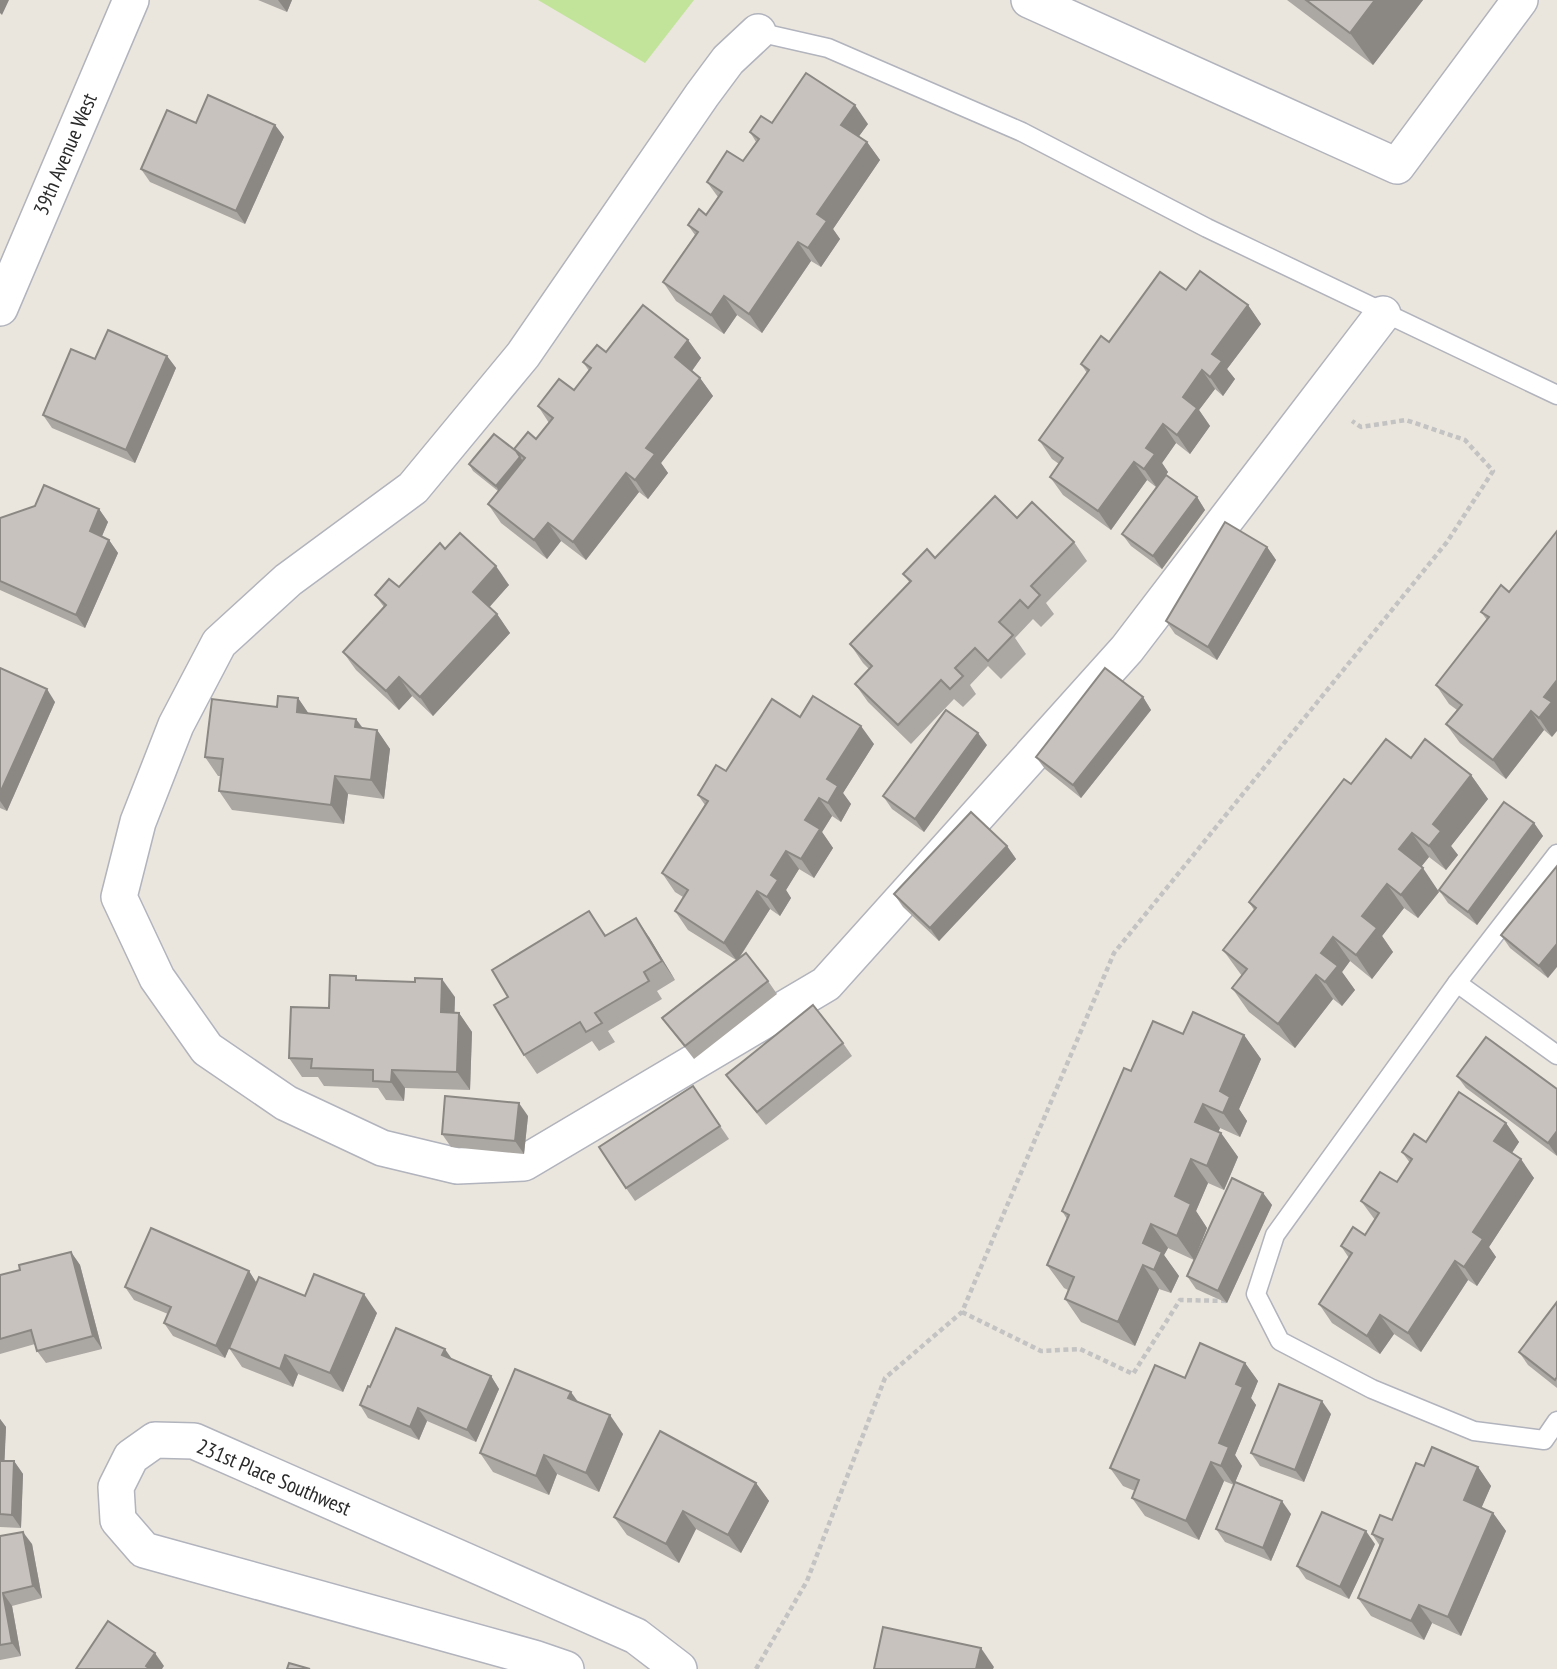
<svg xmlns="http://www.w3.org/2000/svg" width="1557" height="1669" viewBox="0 0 1557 1669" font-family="'PT Sans Narrow',sans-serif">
	<rect width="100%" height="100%" fill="#ebe6dd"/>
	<path fill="#c1e49a" d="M538,0H694L645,63Z"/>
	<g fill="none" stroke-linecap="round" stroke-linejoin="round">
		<g stroke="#b1b3bd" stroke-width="21">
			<g id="service">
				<path d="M758,32L828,48L1022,132L1207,228L1557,395"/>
				<path d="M1557,854L1457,983L1275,1235L1256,1294L1280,1341L1372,1389L1474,1431L1544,1440L1557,1421"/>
				<path d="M1457,983L1557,1055"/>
			</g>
		</g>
		<g stroke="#b1b3bd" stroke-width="38">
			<g id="minor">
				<path d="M1029,0L1397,166L1520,0"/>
				<path d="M758,32L728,60L702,95L523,355L413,488L288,580L219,643L176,725L138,822L119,897L157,978L207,1049L286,1103L382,1148L457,1166L524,1163L826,984L1127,649L1383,314"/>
				<path d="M0,308L131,0"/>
				<path d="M566,1669L534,1658L144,1550L118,1520L116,1487L131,1457L155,1440L194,1441L636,1636L679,1669"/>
			</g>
		</g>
		<g stroke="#c3c3c3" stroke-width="4.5" stroke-dasharray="5 3.5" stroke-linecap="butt">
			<path d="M962,1312L1041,1351L1080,1349L1133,1374L1180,1300L1228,1301"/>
			<path d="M756,1669L807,1581L885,1378L962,1312L1114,953L1447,542L1493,471L1465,440L1406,420L1361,427L1352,421"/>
		</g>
		<use href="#service" stroke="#fff" stroke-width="18"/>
		<use href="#minor" stroke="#fff" stroke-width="35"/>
	</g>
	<g fill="#aba7a3">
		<path d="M258,0H292L287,12Z"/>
		<path d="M1287,0H1423L1373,65Z"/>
		<path d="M196,123L275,125L284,137L245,224L150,182L141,169Z"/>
		<path d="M772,123L868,124L859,136L867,142L880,160L833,229L840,239L821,267L811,261L762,333L737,315L724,334L676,301L663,282L695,235L688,225L706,215L718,197L707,182L743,161L756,142L750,132Z"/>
		<path d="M1186,290L1248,305L1261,324L1227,369L1235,379L1223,396L1215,389L1199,410L1210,426L1190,454L1176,443L1162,463L1168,472L1166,475L1197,497L1205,510L1162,569L1131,546L1122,534L1156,487L1147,480L1111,530L1063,495L1050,477L1059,464L1052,459L1039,440L1087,373L1081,364L1109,342Z"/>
		<path d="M688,340L701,358L692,371L700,378L713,396L661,463L668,473L648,499L639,492L586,560L561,541L547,559L501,523L488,504L498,491L473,471L469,464L516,451L536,439L549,423L538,406L574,390L589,371L583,362L606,352Z"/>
		<path d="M167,356L176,368L135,463L52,428L43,415L95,359Z"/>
		<path d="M99,509L108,522L102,536L109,540L118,553L85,628L0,590V519Z"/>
		<path d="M1017,518L1074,542L1087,561L1046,603L1054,614L1041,627L1033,619L1015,638L1026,654L1001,679L988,666L970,685L976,694L963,707L954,699L911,744L868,702L855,684L869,669L863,663L850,644L910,583L903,574Z"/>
		<path d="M1267,547L1276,560L1217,660L1175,634L1166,621Z"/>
		<path d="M445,549L509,585L489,607L497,614L510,633L433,716L412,696L399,710L356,670L343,652L384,607L375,595L399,587Z"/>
		<path d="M1501,585L1552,737L1544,730L1506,779L1460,743L1446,724L1457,710L1449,704L1436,685L1487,620L1481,612Z"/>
		<path d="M0,668L55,702L7,811L0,808Z"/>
		<path d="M1143,697L1151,710L1081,798L1045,769L1036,757Z"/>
		<path d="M298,698L308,713L356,719L363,728L377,730L390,749L384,799L348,794L344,824L232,810L219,791L221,776H218L205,757L277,707Z"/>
		<path d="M800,717L874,744L843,793L851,804L841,822L832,816L822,832L833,848L814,878L799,869L786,890L791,898L780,916L770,909L740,957L768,981L777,994L694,1059L662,1018L736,960L688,930L675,911L683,897L675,892L662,873L705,805L698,795L726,771Z"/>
		<path d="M987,745L924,832L892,809L883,796Z"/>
		<path d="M1411,758L1471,775L1488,799L1451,846L1458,855L1446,870L1429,857L1421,867L1439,892L1418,918L1404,908L1382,936L1393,952L1372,979L1350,961L1342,972L1355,990L1342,1006L1333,999L1295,1048L1249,1012L1232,988L1242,976L1223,950L1254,910L1249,902L1351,784Z"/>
		<path d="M1534,823L1543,836L1477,925L1448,903L1439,890Z"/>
		<path d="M1007,846L1016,859L939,941L903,907L894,894Z"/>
		<path d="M1557,866L1548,978L1510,948L1501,935Z"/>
		<path d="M602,930L606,935L649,937L675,980L657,991L662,999L608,1031L615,1042L599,1051L592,1041L537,1074L524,1055L508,997Z"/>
		<path d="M359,980L455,997L454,1013H459L472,1032L470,1090L405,1088L404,1101L386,1100L378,1088L324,1086L318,1077H302L289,1058L329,1008Z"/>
		<path d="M1183,1034L1244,1035L1261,1059L1239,1109L1247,1121L1240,1137L1220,1128L1218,1132L1221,1133L1238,1157L1224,1190L1208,1183L1196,1211L1207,1228L1194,1260L1168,1248L1164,1255L1179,1276L1171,1293L1159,1289L1135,1346L1081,1322L1065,1299L1068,1290L1064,1288L1047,1265L1067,1219L1062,1211L1131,1071Z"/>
		<path d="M1486,1037L1557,1156L1466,1088L1457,1076Z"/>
		<path d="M843,1043L852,1056L766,1125L726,1075Z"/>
		<path d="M693,1086L729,1139L635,1201L626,1188Z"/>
		<path d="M528,1116L524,1154L451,1147L442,1134Z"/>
		<path d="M1506,1123L1519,1142L1512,1153L1534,1178L1489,1247L1496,1257L1477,1286L1468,1280L1421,1352L1394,1334L1380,1354L1332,1323L1319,1304L1349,1258L1341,1246L1365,1235L1375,1220L1361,1201L1397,1182L1410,1163L1402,1152L1426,1142Z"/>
		<path d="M1263,1193L1272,1205L1227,1303L1196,1289L1187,1276Z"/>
		<path d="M71,1252L80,1265L102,1349L46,1363L37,1351L35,1344L0,1354V1275L20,1270Z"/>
		<path d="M249,1271L256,1282L305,1296L377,1313L343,1392L298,1374L293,1387L242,1367L229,1348L225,1358L173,1336L164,1323L168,1314L134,1300L125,1287Z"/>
		<path d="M1557,1302V1388L1528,1365L1519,1352Z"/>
		<path d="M452,1359L491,1376L499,1389L476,1442L427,1421L419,1440L368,1418L360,1405L370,1387Z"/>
		<path d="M1245,1363L1258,1381L1251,1398L1256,1405L1235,1455L1242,1466L1235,1482L1291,1514L1271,1561L1225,1542L1216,1529L1234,1485L1224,1481L1199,1540L1145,1516L1132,1498L1135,1491L1123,1486L1110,1468L1185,1378Z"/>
		<path d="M579,1402L623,1434L599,1492L557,1474L549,1495L493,1472L480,1453Z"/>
		<path d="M1331,1414L1304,1482L1260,1466L1251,1453Z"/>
		<path d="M0,1419L6,1427L4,1461H14L23,1474L21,1528L0,1527Z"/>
		<path d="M1424,1466L1478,1467L1491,1486L1481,1508L1493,1513L1506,1531L1461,1636L1432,1623L1424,1640L1371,1616L1358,1598L1380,1546L1372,1534L1392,1520Z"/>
		<path d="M756,1483L769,1501L741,1553L696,1529L679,1563L627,1535L614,1517Z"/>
		<path d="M0,1536L32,1544L42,1598L12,1606L21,1656L0,1660Z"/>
		<path d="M1375,1544L1349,1599L1306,1579L1297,1566Z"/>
	</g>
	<g fill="#8b8884">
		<path d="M0,0H9L2,15L0,13Z"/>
		<path d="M278,0H292L287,12Z"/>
		<path d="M1375,0H1423L1373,65L1350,33Z"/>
		<path d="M855,105L868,124L854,143L841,125Z"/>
		<path d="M275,125L284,137L245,224L236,211Z"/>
		<path d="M867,142L880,160L833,229L840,239L821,267L808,248L817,214Z"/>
		<path d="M798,242L811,261L762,333L749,314Z"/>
		<path d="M724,296L737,315L724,334L711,315Z"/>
		<path d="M1248,305L1261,324L1227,369L1235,379L1223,396L1210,377L1212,354Z"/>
		<path d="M688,340L701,358L688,376L675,357Z"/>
		<path d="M167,356L176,368L135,463L126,450Z"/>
		<path d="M1202,370L1215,389L1199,410L1210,426L1190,454L1177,435L1183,397Z"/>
		<path d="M700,378L713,396L661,463L668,473L648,499L635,480L646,448Z"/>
		<path d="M1163,424L1176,443L1162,463L1168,472L1157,488L1144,469L1146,448Z"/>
		<path d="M520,457L525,464L500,493L496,486Z"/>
		<path d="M1134,462L1147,480L1111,530L1098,511Z"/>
		<path d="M626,473L639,492L586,560L573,542Z"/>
		<path d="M1197,497L1205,510L1162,569L1153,556Z"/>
		<path d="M99,509L108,522L99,543L90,531Z"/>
		<path d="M548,523L561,541L547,559L534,540Z"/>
		<path d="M109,540L118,553L85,628L76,615Z"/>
		<path d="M1267,547L1276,560L1217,660L1208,647Z"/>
		<path d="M496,566L509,585L486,611L473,592Z"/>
		<path d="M497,614L510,633L433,716L420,697Z"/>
		<path d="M399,677L412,696L399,710L386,691Z"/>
		<path d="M1557,680V731L1552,737L1539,718L1544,697Z"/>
		<path d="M47,689L55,702L7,811L0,801V793Z"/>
		<path d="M1143,697L1151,710L1081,798L1073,785Z"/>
		<path d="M298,698L311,717L297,712Z"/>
		<path d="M1531,711L1544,730L1506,779L1493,760Z"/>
		<path d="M356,719L369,738L355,727Z"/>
		<path d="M861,726L874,744L843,793L851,804L841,822L828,803L827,779Z"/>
		<path d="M377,730L390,749L384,799L371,780Z"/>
		<path d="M978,733L987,745L924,832L915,819Z"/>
		<path d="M1471,775L1488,799L1451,846L1458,855L1446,870L1429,846L1433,824Z"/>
		<path d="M335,776L348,794L344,824L331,805Z"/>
		<path d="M819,798L832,816L822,832L833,848L814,878L801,859L805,820Z"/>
		<path d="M1534,823L1543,836L1477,925L1468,912Z"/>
		<path d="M1412,833L1429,857L1416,873L1399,849Z"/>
		<path d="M1007,846L1016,859L939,941L930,928Z"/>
		<path d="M786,851L799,869L786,890L791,898L780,916L767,897L771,875Z"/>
		<path d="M1423,868L1439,892L1418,918L1401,895Z"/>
		<path d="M1387,884L1404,908L1382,936L1393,952L1372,979L1356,955L1362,916Z"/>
		<path d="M757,891L770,909L737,961L724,943Z"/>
		<path d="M636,918L649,937L675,980L662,961Z"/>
		<path d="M1333,937L1350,961L1342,972L1355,990L1342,1006L1325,982L1321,953Z"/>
		<path d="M1557,944V967L1548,978L1539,966Z"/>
		<path d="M1316,975L1333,999L1295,1048L1278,1024Z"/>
		<path d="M442,979L455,997L454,1031L441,1012Z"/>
		<path d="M459,1013L472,1032L470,1090L457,1072Z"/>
		<path d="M1244,1035L1261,1059L1239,1109L1247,1121L1240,1137L1223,1113L1220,1091Z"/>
		<path d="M392,1070L405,1088L404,1101L391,1082Z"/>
		<path d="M519,1103L528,1116L524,1154L515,1141Z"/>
		<path d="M1203,1104L1220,1128L1212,1146L1195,1122Z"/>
		<path d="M1506,1123L1519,1142L1507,1160L1494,1141Z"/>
		<path d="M1557,1131V1156L1548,1143Z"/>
		<path d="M1221,1133L1238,1157L1224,1190L1207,1166Z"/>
		<path d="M1191,1159L1208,1183L1196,1211L1207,1228L1194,1260L1177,1236L1175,1196Z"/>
		<path d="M1521,1159L1534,1178L1489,1247L1496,1257L1477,1286L1464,1267L1473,1232Z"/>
		<path d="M1263,1193L1272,1205L1227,1303L1218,1291Z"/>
		<path d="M1151,1224L1168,1248L1164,1255L1179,1276L1171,1293L1154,1270L1143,1243Z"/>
		<path d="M71,1252L80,1265L102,1349L93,1336Z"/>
		<path d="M1455,1261L1468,1280L1421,1352L1408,1333Z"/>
		<path d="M1143,1265L1159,1289L1135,1346L1118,1322Z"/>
		<path d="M249,1271L257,1284L225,1358L216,1346Z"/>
		<path d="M364,1294L377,1313L343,1392L330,1373Z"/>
		<path d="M1380,1315L1394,1334L1380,1354L1367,1336Z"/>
		<path d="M445,1349L454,1362L442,1355Z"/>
		<path d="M285,1355L298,1374L293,1387L280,1369Z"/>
		<path d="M1245,1363L1258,1381L1251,1398L1256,1405L1235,1455L1242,1466L1234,1485L1221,1466L1219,1443L1236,1384Z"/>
		<path d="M491,1376L499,1389L476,1442L467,1430Z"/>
		<path d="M571,1392L584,1410L568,1398Z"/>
		<path d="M1322,1401L1331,1414L1304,1482L1295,1470Z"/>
		<path d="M418,1408L427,1421L419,1440L410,1427Z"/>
		<path d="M610,1415L623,1434L599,1492L586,1473Z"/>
		<path d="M0,1419L6,1427L4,1474L0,1468Z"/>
		<path d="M544,1455L557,1474L549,1495L536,1476Z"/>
		<path d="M14,1461L23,1474L21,1528L12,1515Z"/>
		<path d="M1211,1462L1224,1481L1199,1540L1186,1521Z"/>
		<path d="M1478,1467L1491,1486L1477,1518L1464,1500Z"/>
		<path d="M756,1483L769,1501L741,1553L728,1535Z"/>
		<path d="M1282,1501L1291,1514L1271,1561L1263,1548Z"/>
		<path d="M683,1511L696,1529L679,1563L666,1544Z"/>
		<path d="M1493,1513L1506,1531L1461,1636L1448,1617Z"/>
		<path d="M1366,1531L1375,1544L1349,1599L1340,1587Z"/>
		<path d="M23,1532L32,1544L42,1598L33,1586Z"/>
		<path d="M3,1593L12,1606L21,1656L12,1643Z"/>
		<path d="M1419,1605L1432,1623L1424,1640L1411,1621Z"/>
		<path d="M981,1648L994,1667L993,1669H976Z"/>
		<path d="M155,1653L164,1666L162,1669H148L146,1666Z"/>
	</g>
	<g fill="#c7c2bd" stroke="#8b8884" stroke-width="2">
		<path d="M1306,0H1375L1350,33Z"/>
		<path d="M806,73L855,105L841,125L867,142L817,214L827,221L808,248L798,242L749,314L724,296L711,315L663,282L698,232L688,225L699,209L706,215L722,192L707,182L727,151L743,161L759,139L750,132L761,116L772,123Z"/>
		<path d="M208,95L275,125L236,211L141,169L167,110L196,123Z"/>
		<path d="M1200,271L1248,305L1212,354L1222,361L1210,377L1202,370L1183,397L1197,408L1177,435L1163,424L1146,448L1155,454L1144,469L1134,462L1098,511L1050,477L1063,458L1039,440L1089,370L1081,364L1101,336L1109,342L1160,272L1186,290Z"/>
		<path d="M643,305L688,340L675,357L700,378L646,448L655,454L635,480L626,473L573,542L548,523L534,540L488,504L525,458L514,449L528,432L536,439L553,418L538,406L559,379L574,390L591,368L583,362L597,345L606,352Z"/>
		<path d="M108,330L167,356L126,450L43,415L71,349L95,359Z"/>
		<path d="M494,434L516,451L520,457L496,486L469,464Z"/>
		<path d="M1166,475L1197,497L1153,556L1122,534Z"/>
		<path d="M44,485L99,509L90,531L109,540L76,615L0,581V518L35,506Z"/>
		<path d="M995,496L1017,518L1032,502L1074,542L1031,586L1040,595L1028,608L1020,600L999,622L1013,635L988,661L975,648L955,668L963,676L950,689L941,680L898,725L855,684L872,666L850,644L911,581L903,574L927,549L935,558Z"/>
		<path d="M1225,522L1267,547L1208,647L1166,621Z"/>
		<path d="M1557,531V680L1544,697L1552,702L1539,718L1531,711L1493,760L1446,724L1462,705L1436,685L1489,617L1481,612L1501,585L1509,592Z"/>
		<path d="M460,533L496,566L473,592L497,614L420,697L399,677L386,691L343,652L386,605L375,595L389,579L399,587L440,543L445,549Z"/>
		<path d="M0,668L47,689L0,793Z"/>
		<path d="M1105,668L1143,697L1073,785L1036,757Z"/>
		<path d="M278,696L298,698L297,712L356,719L355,727L377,730L371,780L335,776L331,805L219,791L223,759L205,757L212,699L277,707Z"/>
		<path d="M813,696L861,726L827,779L838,786L828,803L819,798L805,820L820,829L801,859L786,851L771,875L778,880L767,897L757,891L724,943L675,911L688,890L662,873L708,801L698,795L716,765L726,771L772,699L800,717Z"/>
		<path d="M946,710L978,733L915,819L883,796Z"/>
		<path d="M1386,739L1411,758L1425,739L1471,775L1433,824L1441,831L1429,846L1412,833L1399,849L1423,868L1401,895L1387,884L1362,916L1377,928L1356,955L1333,937L1321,953L1338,966L1325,982L1316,975L1278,1024L1232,988L1247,969L1223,950L1256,908L1249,902L1344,779L1351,784Z"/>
		<path d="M1504,802L1534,823L1468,912L1439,890Z"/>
		<path d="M971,812L1007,846L930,928L894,894Z"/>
		<path d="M1557,866V944L1539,966L1501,935Z"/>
		<path d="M589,911L605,936L636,918L662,961L644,972L649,981L595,1013L602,1023L586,1032L580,1022L524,1055L494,1005L508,997L492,970Z"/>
		<path d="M746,953L768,981L685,1046L662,1018Z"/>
		<path d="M330,975L356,976V980L415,982V978L442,979L441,1012L459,1013L457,1072L392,1070L391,1082L373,1081V1070L311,1068L312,1059L289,1058L291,1007L329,1008Z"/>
		<path d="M813,1005L843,1043L757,1112L726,1075Z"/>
		<path d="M1193,1012L1244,1035L1220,1091L1230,1097L1223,1113L1203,1104L1195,1122L1221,1133L1207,1166L1191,1159L1175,1196L1191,1204L1177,1236L1151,1224L1143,1243L1162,1252L1154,1270L1143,1265L1118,1322L1065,1299L1074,1277L1047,1265L1069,1215L1062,1211L1124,1068L1131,1071L1153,1021L1183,1034Z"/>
		<path d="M1486,1037L1557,1089V1131L1548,1143L1457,1076Z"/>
		<path d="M693,1086L720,1126L626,1188L599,1147Z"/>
		<path d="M1459,1092L1506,1123L1494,1141L1521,1159L1473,1232L1483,1239L1464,1267L1455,1261L1408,1333L1380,1315L1367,1336L1319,1304L1352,1253L1341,1246L1353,1227L1365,1235L1379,1213L1361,1201L1380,1172L1397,1182L1412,1159L1402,1152L1414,1134L1426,1142Z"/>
		<path d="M445,1096L519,1103L515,1141L442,1134Z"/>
		<path d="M1232,1178L1263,1193L1218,1291L1187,1276Z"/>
		<path d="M151,1228L249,1271L216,1346L164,1323L171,1307L125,1287Z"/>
		<path d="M71,1252L93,1336L37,1351L31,1330L0,1339V1275L20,1270L19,1265Z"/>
		<path d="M314,1274L364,1294L330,1373L285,1355L280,1369L229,1348L259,1277L305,1296Z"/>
		<path d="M1557,1302V1377L1555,1380L1519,1352Z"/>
		<path d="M396,1328L445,1349L442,1355L491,1376L467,1430L418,1408L410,1427L360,1405L368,1386L370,1387Z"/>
		<path d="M1200,1343L1245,1363L1236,1384L1243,1387L1219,1443L1229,1447L1221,1466L1211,1462L1186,1521L1132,1498L1139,1480L1110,1468L1155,1365L1185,1378Z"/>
		<path d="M515,1369L571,1392L568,1398L610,1415L586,1473L544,1455L536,1476L480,1453Z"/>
		<path d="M1279,1384L1322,1401L1295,1470L1251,1453Z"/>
		<path d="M660,1431L756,1483L728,1535L683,1511L666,1544L614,1517Z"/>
		<path d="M1432,1447L1478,1467L1464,1500L1493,1513L1448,1617L1419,1605L1411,1621L1358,1598L1383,1539L1372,1534L1380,1515L1392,1520L1416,1463L1424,1466Z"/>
		<path d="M0,1461H14L12,1515L0,1514Z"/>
		<path d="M1235,1482L1282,1501L1263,1548L1216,1529Z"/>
		<path d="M1322,1512L1366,1531L1340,1587L1297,1566Z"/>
		<path d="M23,1532L33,1586L3,1593L12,1643L0,1645V1536Z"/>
		<path d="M108,1621L155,1653L146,1666L150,1669H76Z"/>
		<path d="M883,1627L981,1648L976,1669H874Z"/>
		<path d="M289,1663L310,1669H287Z"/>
	</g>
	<g text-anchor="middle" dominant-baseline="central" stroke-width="5" stroke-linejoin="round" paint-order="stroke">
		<g font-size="21" fill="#2a2a2a" stroke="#fff">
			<text transform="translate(65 154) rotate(-67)">39th Avenue West</text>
			<text transform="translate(274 1477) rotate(23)">231st Place Southwest</text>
		</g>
	</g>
</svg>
